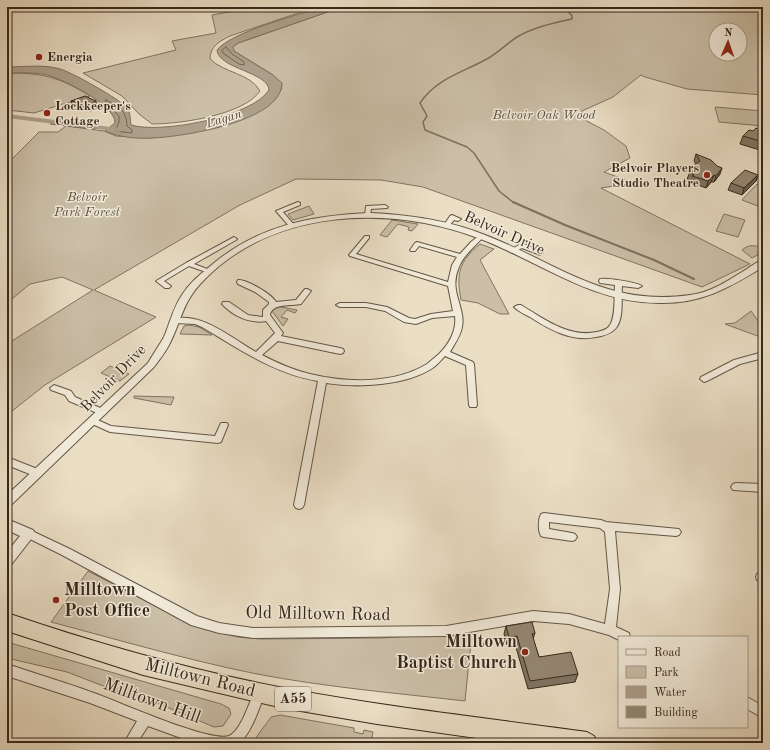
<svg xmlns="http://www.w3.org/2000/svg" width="770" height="750" viewBox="0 0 770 750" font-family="'Old Standard TT',serif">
	<rect width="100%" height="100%" fill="#eadec5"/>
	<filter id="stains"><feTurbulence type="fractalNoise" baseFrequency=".005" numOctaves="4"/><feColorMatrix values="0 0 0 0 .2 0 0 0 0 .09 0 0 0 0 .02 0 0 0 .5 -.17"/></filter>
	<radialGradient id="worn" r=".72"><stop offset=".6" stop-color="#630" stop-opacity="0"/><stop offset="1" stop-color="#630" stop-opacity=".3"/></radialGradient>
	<g fill="#cbbfa8" stroke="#807462" fill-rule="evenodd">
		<path d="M243,7H316L230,36C220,41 210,46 210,59C224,73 250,73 260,91C244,115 180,124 152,124L139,114L122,96L83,73L176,50L172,41L216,33L212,15L239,10Z"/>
		<path d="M342,7H763V95L687,89L645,77L641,75L613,97L582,111L583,119L604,130L626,146L630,158L604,172L634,183L601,188L750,264L702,287L423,187L381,180L296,179L240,205L94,290L156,317L45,385L7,415V344L93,290L62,277L30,284L7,303V164L39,132H58L66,126L104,131L116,136L152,138L274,101L282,88L273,75L234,51L232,47L238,43ZM716,30H740V54H716Z"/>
		<path d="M7,73C44,73 59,77 90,96L34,113L7,110Z"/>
		<path d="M715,107L763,111V126L719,122Z"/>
		<path d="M757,184L763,186V208L742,200Z"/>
		<path d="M309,206L314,214L293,220L288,214Z"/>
		<path d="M724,214L745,220L738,237L716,231Z"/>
		<path d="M392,220L418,224L412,231L408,230L409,227L398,224L387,237L380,235Z"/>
		<path d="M763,236V252L752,258L742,250C748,245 752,245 760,247Z"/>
		<path d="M480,244L494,249L480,260L509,314H500L478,303L461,300C456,273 459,262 480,244Z"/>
		<path d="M281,307L297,310L295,313L287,310L281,317L288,319L283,326L272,311L275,308Z"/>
		<path d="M751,311L763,328V338L725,324L735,323Z"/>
		<path d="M189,325L199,327L212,335L180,334L184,326Z"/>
		<path d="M110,366L129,374L120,381L101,373Z"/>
		<path d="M134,396L174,397L171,405L134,398Z"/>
		<path d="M88,571L192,625L237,637L261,639L381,638L472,632L465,701C395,693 325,687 257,674C187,660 119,640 51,622Z"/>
		<path d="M7,642L221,704L229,708L231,714L223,726L214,727L157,703L152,705L67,672L7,658Z"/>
		<path d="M280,715L354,728V732L363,734L364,730L373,732L371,743H373H252L271,717Z"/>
	</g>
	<g fill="#ada08b" stroke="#7d705e">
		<path d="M322,7H342L238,43L233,47L234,51L273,75L282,83C282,122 181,137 152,138C136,139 119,137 105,131L115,123C116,105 62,79 47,75C34,72 20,73 7,73V67C24,67 43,64 60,69C71,72 120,99 127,108C131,114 130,119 131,125C160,134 252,117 269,90C268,72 219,69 217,50C231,32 298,15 322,7Z"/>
		<path d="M59,119L99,125L98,128L93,129L50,124Z"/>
	</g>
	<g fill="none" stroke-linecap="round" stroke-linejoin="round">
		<g stroke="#726453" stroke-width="1">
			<path d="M226,47L232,54L244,62V65L239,64L223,53L222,51Z"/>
			<path d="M106,100C118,107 127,110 127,126L132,130V133L115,131L119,122V116L106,103Z"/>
		</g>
		<path stroke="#7d705e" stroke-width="1.5" d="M514,203L499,191L474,153L467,147L425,130L423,122L427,116L420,103C436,79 461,73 485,60C497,54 506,44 517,37C534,27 554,23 572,19V16L565,7"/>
		<path stroke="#7d705e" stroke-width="2" d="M513,202L565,225L654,260L694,279"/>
		<g fill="#ada08b" fill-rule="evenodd">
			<path d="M7,114L63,121L66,123L63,125L7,118Z"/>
			<path d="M86,124L119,128L122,130L119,132L84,127V125Z"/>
		</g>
		<g stroke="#635646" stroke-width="2">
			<g id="minor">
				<path d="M298,202L300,203V205L283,212L295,226L294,227H290L276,211Z"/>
				<path d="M385,205L388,207L387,208L371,209L370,216H366L365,215L366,206Z"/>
				<path d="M452,215L461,219L458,221L454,220L449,226H445L444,225L450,216Z"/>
				<path d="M481,234L484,236C476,246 464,254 459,267C448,291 466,307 462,327C461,335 454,345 450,352L473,362L474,364L477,405L476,407H470L469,405L466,365L445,356C441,360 438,364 434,367C407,386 357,388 326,383L304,505L302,508L299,509L296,508L294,505L318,381C275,374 239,349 202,327L195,324L175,323H172L171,321L172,319C203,312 231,338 256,352L275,333L266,321C250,324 233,316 222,304L223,302H229L248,315L262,317H263V310L269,304V302L255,292L238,284L237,282L238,280C246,279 272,294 276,302L296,300L305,289H307L311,291L301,304C291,306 272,303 270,315L283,333L281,336L340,348L343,349L344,351L343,353L340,354L278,341L262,355C277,363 293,370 310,374C347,383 394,384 427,364C431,361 435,357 439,354C449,344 457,330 455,316L432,318L416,324L404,322L385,311L366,307H340L336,305L340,303H366L387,307L409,318L415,319L431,314L453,311L448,286L350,256L349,255L365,236H369V238L356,254L448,282L452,265L457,257L419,246L415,251H411L410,250L415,243L417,242L460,254L471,242Z"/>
				<path d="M234,237L237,239L236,240L194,264L210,270L211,271L210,272H206L189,266L164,281L171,286L169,288H165L156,281L186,263Z"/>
				<path d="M522,243L542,252L543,253L540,255L538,254L522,248L512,253L509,251Z"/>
				<path d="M600,279C607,278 636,282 642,286L638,288L622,286C621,299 624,318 616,328C611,334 603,336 596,337C572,342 550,330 530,317C524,314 518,311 514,307L518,305H521C544,319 569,338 597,332C602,331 608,329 610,325C616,316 614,296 615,285L600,283L599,281Z"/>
				<path d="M763,352V358L740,364L707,381L704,382L700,379L701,377L734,360Z"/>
				<path d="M54,385L71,391L75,397L105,410L106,412L105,414L102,415L69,401L65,395L51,390L50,388Z"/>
				<path d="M93,418L111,426L215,436L221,423H227L228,425L221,442L218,443L110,432L90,423L89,421L90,419Z"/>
				<path d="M7,457L40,470L42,473L40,476L37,477L7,465Z"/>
				<path d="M736,483L763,484V492L733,490L731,487L733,484Z"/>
				<path d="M544,513L601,520L606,522L679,529L681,532L679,535L676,536L615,531L620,589L616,627L629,633L630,637H619V640L609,635L569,624L533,621L446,636L253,638L219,633L191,625L62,555L26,537L24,534L26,531L29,530L32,531L70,549L197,616L219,623L253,628L446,626L533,611L569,614L605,624L610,589L605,532L600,528L549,522V529L572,533L575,534L577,537L575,540L572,541L544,537L541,536C538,531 538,520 541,514Z"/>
				<path d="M761,572H763V582L757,580L756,577L757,574Z"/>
				<path d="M7,664C36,674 65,682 94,693C117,701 210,743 229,736C241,731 250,701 255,689L259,687L263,689L265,693C258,711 253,729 240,743H195L148,726L137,743H124L137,721L90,703L7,676Z"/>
				<path d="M747,697L763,706V718L747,709Z"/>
			</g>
		</g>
		<g stroke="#635646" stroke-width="2">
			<g id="tertiary">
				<path d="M372,213C411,215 448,220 485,235C558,263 605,307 690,295C709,293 726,282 742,272C749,268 756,262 763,260V267C729,288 701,304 659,303C591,303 539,261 478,238C389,204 271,209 202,282C183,302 182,318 171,341C167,350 160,359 154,367L11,505L7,507V495L148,363C153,354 159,346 164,337C170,323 173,308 182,295C190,282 202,273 214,263C260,225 314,215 372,213Z"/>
				<path d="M7,519L33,530L35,534L11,565L7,567V552L20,536L7,530Z"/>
			</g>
		</g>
		<g stroke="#36281b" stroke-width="2">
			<path id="trunk" d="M7,613C98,644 190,670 284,688C385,707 486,718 587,732L594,736L598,743H512L377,724L283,708L143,675L7,631Z"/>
		</g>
		<use href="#minor" fill="#f1ead9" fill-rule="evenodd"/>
		<use href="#tertiary" fill="#f1ead9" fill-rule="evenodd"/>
		<use href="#trunk" fill="#eadec5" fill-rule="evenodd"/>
	</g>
	<g fill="#7f7463" stroke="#36281b">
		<path d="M71,101L97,107L91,111L73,107Z"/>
		<path d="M763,130V151L740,144L743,136L753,131Z"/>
		<path d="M696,154L720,174L714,182H711L706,188L690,182L691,180L687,179L690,172L693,171L696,164L694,161Z"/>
		<path d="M758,175L756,181L742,195L728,190L731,183Z"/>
		<path d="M506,626L535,633L533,639L539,657L578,674L575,682L528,689L515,644L507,645L504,634Z"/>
	</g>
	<g fill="#685e50" stroke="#36281b">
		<path d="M96,101L97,107L91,111L89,105Z"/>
		<path d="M722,168L720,174L714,182L716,176Z"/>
		<path d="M714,175L711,182L706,188L708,181Z"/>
		<path d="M758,175L756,181L742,195L744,188Z"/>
	</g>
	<g fill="#948773" stroke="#36281b">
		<path d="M85,96L96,101L89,105L71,101Z"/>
		<path d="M756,128L763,130V142L743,136L749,130L753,131Z"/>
		<path d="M696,154L711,160L717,166L722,168L716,176L714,175L708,181L692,176L694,175L690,172L696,170L695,164L700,161Z"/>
		<path d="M745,170L758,175L744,188L731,183Z"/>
		<path d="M532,622L535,633L532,634L539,657L571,652L578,674L530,681L517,636L509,637L506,626Z"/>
	</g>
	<g fill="#8f2418" stroke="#f1ead9" stroke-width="1.5">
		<circle cx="39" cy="57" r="4"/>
		<circle cx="47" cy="113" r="4"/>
		<circle cx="707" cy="175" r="4"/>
		<circle cx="56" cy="600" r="4"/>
		<circle cx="525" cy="652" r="4"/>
	</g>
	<g text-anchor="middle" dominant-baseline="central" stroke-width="3" stroke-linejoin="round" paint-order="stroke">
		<g font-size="13" font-weight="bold" fill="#36281b" stroke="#f1ead9" text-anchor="start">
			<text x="47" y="57">Energia</text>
			<text x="55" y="106">Lockkeeper's<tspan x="55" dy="15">Cottage</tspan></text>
			<text x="699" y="168" text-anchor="end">Belvoir Players<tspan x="699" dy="15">Studio Theatre</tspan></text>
		</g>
		<g font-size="13" font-style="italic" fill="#5b4e3e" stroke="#f1ead9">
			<text x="544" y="115">Belvoir Oak Wood</text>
			<text x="87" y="197">Belvoir<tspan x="87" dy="15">Park Forest</tspan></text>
		</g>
		<g font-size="13" font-style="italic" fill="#5a4c3d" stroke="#f1ead9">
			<text transform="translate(224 119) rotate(-17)">Lagan</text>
		</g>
		<rect fill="#f1ead9" stroke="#6e6254" stroke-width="1" x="275" y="687" width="36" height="24" rx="3"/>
		<g font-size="14" font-weight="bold" fill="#36281b">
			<text x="293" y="699">A55</text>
		</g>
		<g font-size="15" fill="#36281b" stroke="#f1ead9">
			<text transform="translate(504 234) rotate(24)">Belvoir Drive</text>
			<text transform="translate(114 379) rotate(-46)">Belvoir Drive</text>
		</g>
		<g font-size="18" font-weight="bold" fill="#36281b" stroke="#f1ead9" text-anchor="start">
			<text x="64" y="590">Milltown<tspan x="64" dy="21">Post Office</tspan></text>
			<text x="517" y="642" text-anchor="end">Milltown<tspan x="517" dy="21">Baptist Church</tspan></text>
		</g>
		<g font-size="18" fill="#36281b" stroke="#f1ead9">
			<text transform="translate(318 614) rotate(1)">Old Milltown Road</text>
			<text transform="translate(200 678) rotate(14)">Milltown Road</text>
			<text transform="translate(152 701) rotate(20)">Milltown Hill</text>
		</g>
	</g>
	<rect width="770" height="750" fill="none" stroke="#eadec5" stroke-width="24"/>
	<rect x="8" y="8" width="754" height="734" fill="none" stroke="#36281b" stroke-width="2"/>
	<rect x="12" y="12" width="746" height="726" fill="none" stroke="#36281b"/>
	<rect x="618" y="636" width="130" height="92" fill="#f1ead9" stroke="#a69c8d"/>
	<rect x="626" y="649" width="20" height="6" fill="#f1ead9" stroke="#a69c8d"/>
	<text x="654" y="656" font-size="12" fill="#36281b">Road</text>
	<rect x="626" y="666" width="20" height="12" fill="#cbbfa8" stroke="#a69c8d"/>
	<text x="654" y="676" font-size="12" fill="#36281b">Park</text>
	<rect x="626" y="686" width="20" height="12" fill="#ada08b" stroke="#a69c8d"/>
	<text x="654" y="696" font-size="12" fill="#36281b">Water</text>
	<rect x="626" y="706" width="20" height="12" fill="#948773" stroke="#a69c8d"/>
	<text x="654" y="716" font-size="12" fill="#36281b">Building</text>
	<g transform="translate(728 42) rotate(2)"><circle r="19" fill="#f1ead9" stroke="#a69c8d"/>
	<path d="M0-3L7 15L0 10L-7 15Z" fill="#8f2418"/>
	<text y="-6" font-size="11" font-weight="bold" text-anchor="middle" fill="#36281b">N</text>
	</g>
	<rect width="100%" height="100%" filter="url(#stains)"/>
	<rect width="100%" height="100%" fill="url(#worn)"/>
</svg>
